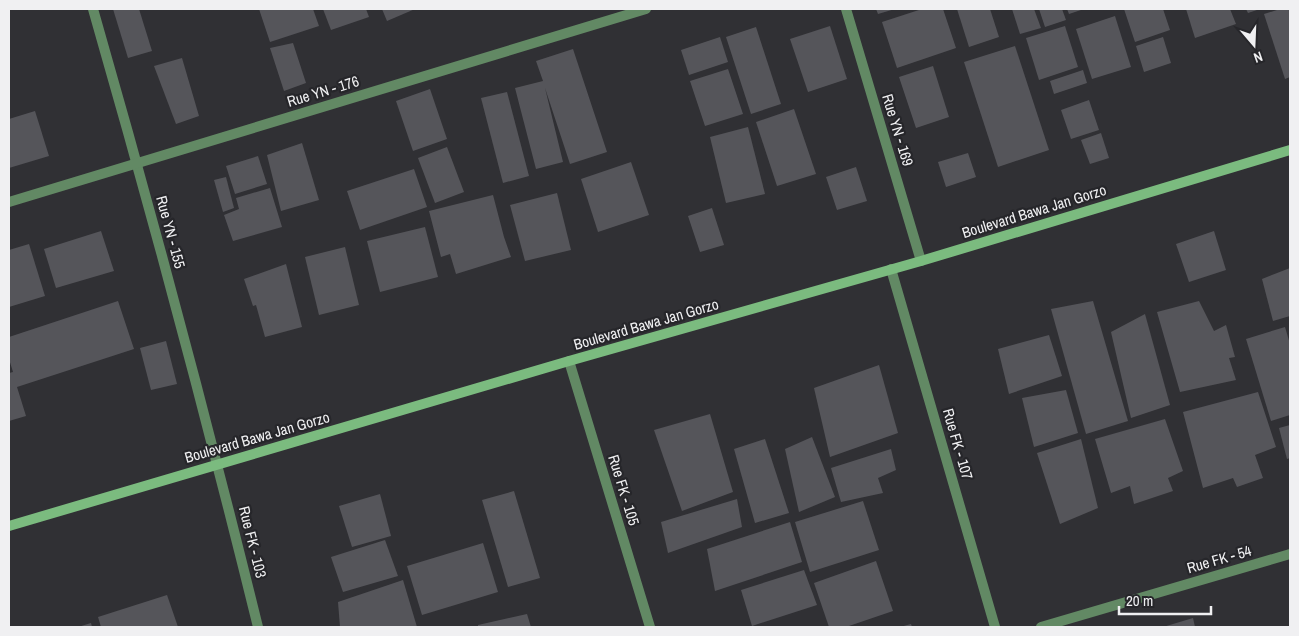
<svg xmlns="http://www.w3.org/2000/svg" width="1299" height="636" viewBox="0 0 1299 636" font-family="'Archivo Narrow',sans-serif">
	<rect width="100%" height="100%" fill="#303034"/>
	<g fill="#55555a">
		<path d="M113,9H139L152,51L128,58Z"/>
		<path d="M259,9H313L319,26L270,42Z"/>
		<path d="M323,9H366L369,17L331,30Z"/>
		<path d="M382,9H415L387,21Z"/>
		<path d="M876,9H895L878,14Z"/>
		<path d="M922,9H943L956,48L897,68L882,22Z"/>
		<path d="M957,9H990L999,37L969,47Z"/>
		<path d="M1012,9H1034L1041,28L1020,34Z"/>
		<path d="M1039,9H1062L1066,20L1045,27Z"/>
		<path d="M1067,9H1084L1069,14Z"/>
		<path d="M1124,9H1163L1170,30L1135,42Z"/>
		<path d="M1186,9H1230L1236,24L1195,38Z"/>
		<path d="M1246,9H1260L1248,13Z"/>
		<path d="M1280,9H1290V77L1285,79L1264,14Z"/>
		<path d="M1115,16L1131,67L1092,79L1076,29Z"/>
		<path d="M830,26L847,79L808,92L790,39Z"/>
		<path d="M1065,26L1078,67L1039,80L1026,38Z"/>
		<path d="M756,27L781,104L751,114L726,37Z"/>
		<path d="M720,37L728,62L689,75L681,50Z"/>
		<path d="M1163,37L1171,63L1144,72L1136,46Z"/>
		<path d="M293,43L306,83L284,91L270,48Z"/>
		<path d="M1015,46L1049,150L998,167L964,62Z"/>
		<path d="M573,49L607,152L570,164L545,88L563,162L536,169L515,88L543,81L536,61Z"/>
		<path d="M182,58L199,116L176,124L154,66Z"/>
		<path d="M933,66L949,117L916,128L899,77Z"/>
		<path d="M728,69L743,114L705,126L690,81Z"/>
		<path d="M1083,70L1087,83L1054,94L1050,81Z"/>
		<path d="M430,89L447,139L413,151L396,101Z"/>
		<path d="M507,92L529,176L503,183L481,98Z"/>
		<path d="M1089,100L1099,130L1071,139L1061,110Z"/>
		<path d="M794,109L816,174L777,186L756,122Z"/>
		<path d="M35,111L49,156L9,168V119Z"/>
		<path d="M748,127L765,194L726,203L710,137Z"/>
		<path d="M1101,133L1109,158L1090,164L1081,140Z"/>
		<path d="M302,143L319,200L281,211L267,155Z"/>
		<path d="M447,147L464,192L435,203L418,158Z"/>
		<path d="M968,153L976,177L946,187L938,162Z"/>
		<path d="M258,156L267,184L235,194L226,166Z"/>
		<path d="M631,162L649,215L598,232L581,179Z"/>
		<path d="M856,167L867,201L837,210L826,177Z"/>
		<path d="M414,169L427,207L360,230L347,191Z"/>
		<path d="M226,177L234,208L223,212L214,180Z"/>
		<path d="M270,188L282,227L233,241L224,215L239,209L236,198Z"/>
		<path d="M557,193L571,250L525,261L510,205Z"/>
		<path d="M493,195L504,237L511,257L456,274L450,254L441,257L429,211Z"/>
		<path d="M712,208L724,245L700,252L688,216Z"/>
		<path d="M425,227L438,277L380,292L367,241Z"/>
		<path d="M101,231L114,271L56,288L44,249Z"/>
		<path d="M1214,231L1226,270L1189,282L1176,244Z"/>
		<path d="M29,244L45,296L9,307V250Z"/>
		<path d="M345,247L359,305L319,315L305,257Z"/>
		<path d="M286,264L302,327L265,337L256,305L253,306L244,279Z"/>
		<path d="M1290,268V316L1273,321L1262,279Z"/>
		<path d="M118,301L134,349L17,387L26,416L9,421V373L13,372L9,359V337Z"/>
		<path d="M1093,301L1128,421L1086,434L1051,309Z"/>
		<path d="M1199,301L1214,331L1226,325L1235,357L1229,358L1236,380L1180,392L1157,312Z"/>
		<path d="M1145,314L1170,405L1131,418L1111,332Z"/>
		<path d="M1285,327L1290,344V415L1271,421L1246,339Z"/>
		<path d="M1049,335L1062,376L1009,394L998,349Z"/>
		<path d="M166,341L177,384L151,390L140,348Z"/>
		<path d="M879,365L898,433L830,457L814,388Z"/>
		<path d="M1066,390L1078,433L1034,447L1022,398Z"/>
		<path d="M1258,392L1276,447L1255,455L1263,478L1237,487L1233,478L1203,488L1183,412Z"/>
		<path d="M710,414L733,492L682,511L654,430Z"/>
		<path d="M1165,419L1183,471L1168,478L1173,491L1134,504L1130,486L1111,493L1095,439Z"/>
		<path d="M1290,425V458L1287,459L1279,428Z"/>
		<path d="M812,437L835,497L799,512L785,449Z"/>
		<path d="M765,439L789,513L755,523L734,449Z"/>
		<path d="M1081,439L1098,508L1060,524L1037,453Z"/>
		<path d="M891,449L896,470L878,478L883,493L841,502L831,468Z"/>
		<path d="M514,491L540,578L508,587L482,500Z"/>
		<path d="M380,494L391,536L352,547L339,506Z"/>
		<path d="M737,499L742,527L668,553L661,522Z"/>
		<path d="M863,501L879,550L810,572L795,522Z"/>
		<path d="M790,522L802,562L715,591L707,549Z"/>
		<path d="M385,540L398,576L343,592L331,557Z"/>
		<path d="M483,543L498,592L422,615L407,566Z"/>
		<path d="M876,561L893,611L846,627H829L814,583Z"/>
		<path d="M804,570L817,605L752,626L741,590Z"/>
		<path d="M403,580L417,627H340L338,602Z"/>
		<path d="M167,595L178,627H101L98,617Z"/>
		<path d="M527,614L531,627H478V625Z"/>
		<path d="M1193,618L1195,627H1163Z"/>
		<path d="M91,623L92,627H78Z"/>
		<path d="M911,624L912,627H900Z"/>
	</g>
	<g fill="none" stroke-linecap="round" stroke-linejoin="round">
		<g stroke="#628964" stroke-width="10">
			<path d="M93,9C152,214 207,420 258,627"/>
			<path d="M846,9L921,261"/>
			<path d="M9,202L646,9"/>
			<path d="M891,269L995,627"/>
			<path d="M569,361L650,627"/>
			<path d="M1041,627L1290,554"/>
		</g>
		<path stroke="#7bbb7f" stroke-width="10" d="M9,526L569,361L921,261L1290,150"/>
	</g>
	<g text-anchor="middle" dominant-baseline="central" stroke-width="4.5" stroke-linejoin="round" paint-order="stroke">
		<g font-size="15" fill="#f0f0f2" stroke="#26262a">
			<text transform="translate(323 91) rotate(-17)">Rue YN - 176</text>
			<text transform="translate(898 130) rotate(73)">Rue YN - 169</text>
			<text transform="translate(1034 211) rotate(-17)">Boulevard Bawa Jan Gorzo</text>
			<text transform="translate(171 232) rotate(75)">Rue YN - 155</text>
			<text transform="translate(646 324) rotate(-16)">Boulevard Bawa Jan Gorzo</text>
			<text transform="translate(257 437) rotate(-16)">Boulevard Bawa Jan Gorzo</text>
			<text transform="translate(958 444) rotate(74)">Rue FK - 107</text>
			<text transform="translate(624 490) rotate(73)">Rue FK - 105</text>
			<text transform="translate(253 542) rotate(76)">Rue FK - 103</text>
			<text transform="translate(1219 559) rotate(-16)">Rue FK - 54</text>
		</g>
	</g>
	<rect width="1299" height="636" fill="none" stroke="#f0f0f2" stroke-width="20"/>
	<g transform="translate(1254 45) rotate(161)" stroke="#26262a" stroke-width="4" paint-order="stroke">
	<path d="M0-4L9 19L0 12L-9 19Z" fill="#f0f0f2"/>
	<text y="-8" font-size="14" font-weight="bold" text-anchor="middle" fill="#f0f0f2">N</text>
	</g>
	<path d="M1119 606v8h92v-8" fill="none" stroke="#f0f0f2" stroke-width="2.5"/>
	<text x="1126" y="606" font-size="15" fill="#f0f0f2" stroke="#26262a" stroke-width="4" paint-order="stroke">20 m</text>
</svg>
